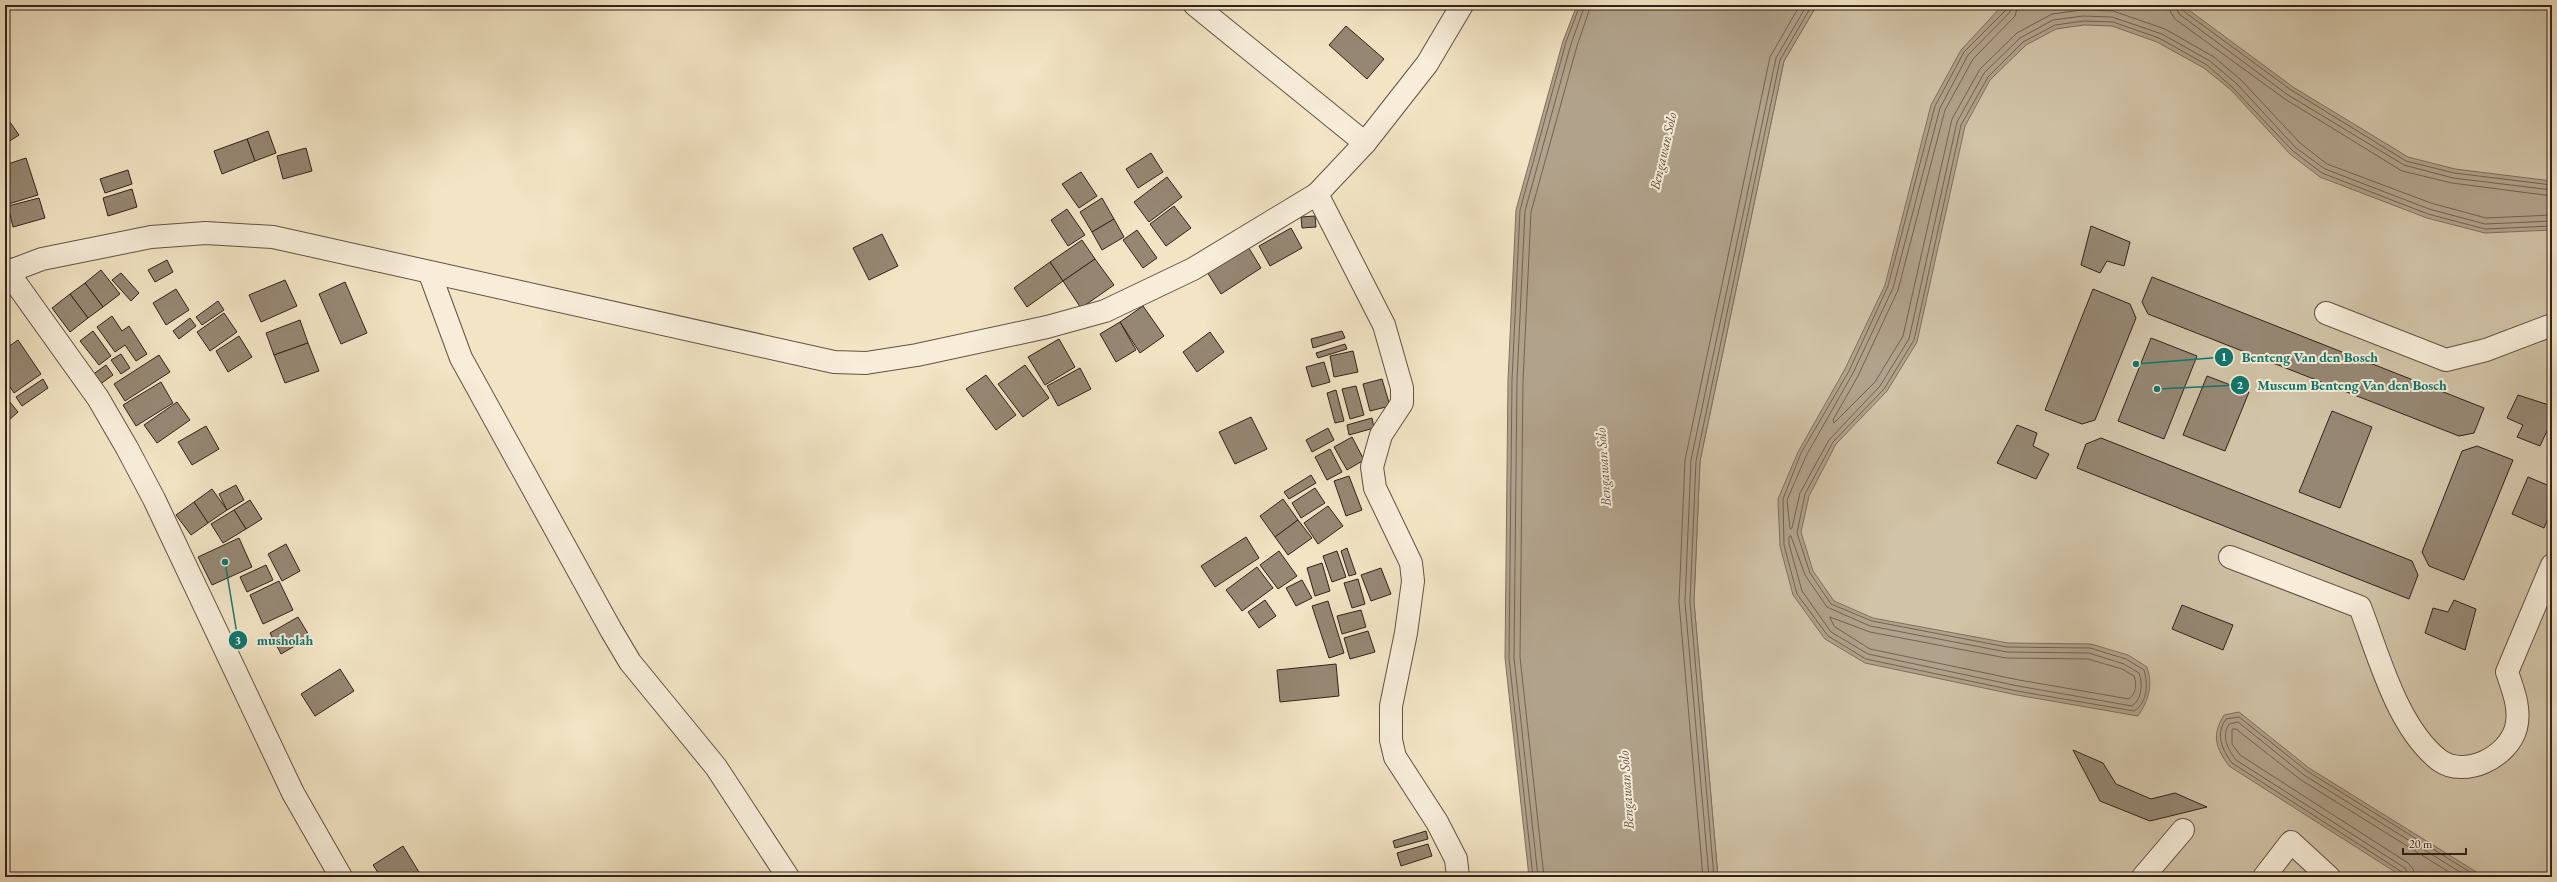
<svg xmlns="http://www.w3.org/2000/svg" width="2557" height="882" viewBox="0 0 2557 882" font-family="'EB Garamond',serif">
	<rect width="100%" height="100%" fill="#f2e4c4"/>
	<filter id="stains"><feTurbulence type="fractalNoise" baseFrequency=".005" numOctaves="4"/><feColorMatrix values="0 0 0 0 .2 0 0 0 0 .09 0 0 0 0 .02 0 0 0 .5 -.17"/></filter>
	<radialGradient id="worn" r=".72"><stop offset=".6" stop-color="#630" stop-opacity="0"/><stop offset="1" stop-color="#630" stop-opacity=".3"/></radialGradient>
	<path fill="#d1c3a7" stroke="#827261" d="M1817,5H2552V877H1718L1694,602L1700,461L1784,61Z"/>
	<g fill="#b1a28b" stroke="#7e6f5e">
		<path d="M1577,5H1817L1784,61L1700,461L1694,602L1718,877H1529L1505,658L1508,380L1516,210L1563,41Z"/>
		<path d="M2007,5H2182L2293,87L2408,157L2455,169L2552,181V230L2485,233L2427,218L2320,177L2290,154L2231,90L2204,68L2157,42L2112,26L2084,25L2056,29L2026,45L1990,80L1965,126L1917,342L1887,391L1836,444L1809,496L1801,532L1813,571L1834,601L1873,618L2008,643L2091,644L2128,655L2147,667C2153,687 2149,699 2138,716L2017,695L1865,663L1825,639L1793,595L1780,546L1778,499L1798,452L1845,369L1885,285L1931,105L1961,50L2000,8Z"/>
		<path d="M2239,712L2309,768L2478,873L2491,877H2403L2229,766C2216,748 2211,736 2224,715Z"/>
	</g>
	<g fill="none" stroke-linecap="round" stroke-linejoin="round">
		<g stroke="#726253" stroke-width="1">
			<path d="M2007,5L2006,10L1964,52L1935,106L1888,286L1849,371L1801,453L1783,499L1784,545L1797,594L1828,636L1866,659L2017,691L2134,711C2148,702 2148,684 2144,670L2126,659L2090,648L2007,647L1872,621L1831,604L1810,573L1797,533L1805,494L1833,442L1884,389L1914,340L1961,125L1988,77L2023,42L2055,25L2084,21L2113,22L2159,38L2207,65L2233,88L2293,151L2322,173L2428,214L2485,229L2552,226"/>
			<path d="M2012,5L2010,12L1968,55L1940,108L1893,288L1853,373L1806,456L1787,500L1790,529L1792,528L1800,493L1829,440L1880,386L1909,339L1957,122L1984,73L2020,38L2053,20L2083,16L2112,17L2162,34L2210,61L2237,84L2296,148L2325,169L2429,209L2485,224L2552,221"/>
			<path d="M2018,5L2015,16L1973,59L1945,110L1898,290L1858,376L1833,420L1834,423L1875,382L1903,336L1952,119L1980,69L2017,33L2052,14L2082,10L2113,11L2165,29L2214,57L2241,80L2300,143L2327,164L2431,203L2486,218L2552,215"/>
			<path d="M2169,5L2171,13L2175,19L2285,99L2402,171L2452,183L2552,196"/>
			<path d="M2175,5L2179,14L2288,95L2404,165L2453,178L2552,190"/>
			<path d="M2180,5L2182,10L2291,90L2406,161L2454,173L2552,185"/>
			<path d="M1791,536L1805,575L1827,607L1870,626L2007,652L2089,653L2124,664L2139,673C2143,684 2142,699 2132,706L2018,686L1868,654L1831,632L1802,591L1789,544V537Z"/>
			<path d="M1830,617L1870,632L2006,658L2088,659L2122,669L2134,676C2137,684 2136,694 2129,699L2019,680L1870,649L1835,627Z"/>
			<path d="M1533,877L1509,658L1512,380L1520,210L1566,42L1580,5"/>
			<path d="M1538,877L1514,658L1517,380L1525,211L1571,44L1585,5"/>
			<path d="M1544,877L1520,657L1523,381L1531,212L1577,46L1591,5"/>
			<path d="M1703,877L1679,602L1685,460L1770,57L1800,5"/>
			<path d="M1709,877L1685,602L1691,460L1776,58L1807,5"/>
			<path d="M1714,877L1690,602L1696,461L1780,60L1812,5"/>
			<path d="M2404,877L2402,872L2232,763C2222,749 2215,735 2226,719L2239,717L2307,771L2478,877"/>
			<path d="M2409,877L2405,868L2236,760C2228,749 2221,737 2229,724L2238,722L2304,775L2468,877"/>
			<path d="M2415,877L2413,869L2408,863L2240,755L2232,744V729H2236L2301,780L2457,877"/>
		</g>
	</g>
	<g fill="#968773" stroke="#32221b">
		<path d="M1346,26L1384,59L1367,79L1329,45Z"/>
		<path d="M5,115L19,135L5,144Z"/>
		<path d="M268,131L276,153L255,161L247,139Z"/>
		<path d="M247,139L255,161L222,174L214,151Z"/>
		<path d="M306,148L312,171L283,179L277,156Z"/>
		<path d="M1151,153L1163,172L1138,188L1126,169Z"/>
		<path d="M26,158L38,195L5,205V165Z"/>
		<path d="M128,170L132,184L105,193L100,179Z"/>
		<path d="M1081,172L1097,196L1079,208L1062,184Z"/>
		<path d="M1167,177L1182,197L1149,222L1134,202Z"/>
		<path d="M132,189L137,207L108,216L103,198Z"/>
		<path d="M39,198L45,218L13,227L8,206Z"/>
		<path d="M1102,198L1114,219L1092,232L1080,212Z"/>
		<path d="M1174,206L1191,228L1166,246L1150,224Z"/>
		<path d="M1067,209L1085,235L1068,246L1051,220Z"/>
		<path d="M1315,216L1316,227L1302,228L1301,217Z"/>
		<path d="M1114,219L1124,237L1102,250L1092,232Z"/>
		<path d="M2091,226L2130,242L2124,266L2107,261L2100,273L2081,265Z"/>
		<path d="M1291,228L1302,248L1270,266L1259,246Z"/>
		<path d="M1137,230L1157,258L1143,268L1123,240Z"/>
		<path d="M882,234L898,266L869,280L853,248Z"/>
		<path d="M1082,240L1095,259L1063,281L1050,262Z"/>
		<path d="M1247,245L1261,268L1221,294L1207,272Z"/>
		<path d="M1095,259L1114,285L1081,308L1063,281Z"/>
		<path d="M167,260L173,272L155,282L148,270Z"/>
		<path d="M1050,262L1063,281L1027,307L1014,288Z"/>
		<path d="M101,270L120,294L103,307L85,283Z"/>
		<path d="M121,273L139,293L131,301L112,280Z"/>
		<path d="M2152,277L2484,408L2474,433L2459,436L2148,314L2142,302Z"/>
		<path d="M285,280L297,306L261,322L249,295Z"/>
		<path d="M345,282L367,333L341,344L319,294Z"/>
		<path d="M85,283L103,307L88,318L70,294Z"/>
		<path d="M176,289L189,310L166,325L153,303Z"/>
		<path d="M2093,289L2130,304L2136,318L2095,420L2082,424L2045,410Z"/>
		<path d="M70,294L88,318L70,332L52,308Z"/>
		<path d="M218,301L224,310L202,325L196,317Z"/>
		<path d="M1143,306L1164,336L1140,353L1120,322Z"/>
		<path d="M224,313L237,332L210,351L197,332Z"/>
		<path d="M112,316L122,331L129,326L147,354L136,361L125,345L115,352L97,327Z"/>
		<path d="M190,318L196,326L179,339L173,331Z"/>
		<path d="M300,320L308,343L274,355L266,333Z"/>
		<path d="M1120,322L1136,350L1116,362L1100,334Z"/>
		<path d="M93,331L111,356L99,365L80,341Z"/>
		<path d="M1342,331L1345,338L1313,348L1311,339Z"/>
		<path d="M1210,332L1224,352L1197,372L1183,352Z"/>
		<path d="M239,336L252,357L228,372L216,351Z"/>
		<path d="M2151,338L2197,356L2164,439L2118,421Z"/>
		<path d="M1059,339L1075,367L1045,385L1028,357Z"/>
		<path d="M18,340L41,374L14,393L5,379V349Z"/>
		<path d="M308,343L319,371L285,383L274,355Z"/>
		<path d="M1345,344L1347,349L1318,358L1316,353Z"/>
		<path d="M1353,351L1358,372L1334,377L1330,356Z"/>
		<path d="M121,354L130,368L121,374L111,360Z"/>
		<path d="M159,355L170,372L125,401L114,384Z"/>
		<path d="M1324,362L1330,382L1312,387L1306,367Z"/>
		<path d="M106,365L113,375L99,385L92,375Z"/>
		<path d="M1025,365L1049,398L1023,417L998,384Z"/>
		<path d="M1080,368L1091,389L1058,406L1047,386Z"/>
		<path d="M986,375L1016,415L996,430L966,389Z"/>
		<path d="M2207,376L2249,392L2225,451L2183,435Z"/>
		<path d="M43,379L48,388L22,406L16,397Z"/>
		<path d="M1382,379L1390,406L1370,411L1363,384Z"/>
		<path d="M161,382L173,403L136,426L123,405Z"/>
		<path d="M1356,386L1364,415L1350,419L1342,389Z"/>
		<path d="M1336,390L1344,421L1335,423L1327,393Z"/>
		<path d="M2518,395L2552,406V420L2540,446L2517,437L2523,425L2507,418Z"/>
		<path d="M5,396L18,412L8,421L5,417Z"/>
		<path d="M177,402L190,420L157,443L144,425Z"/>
		<path d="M2332,411L2372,427L2340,508L2299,492Z"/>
		<path d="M1251,417L1267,449L1235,464L1219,432Z"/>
		<path d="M1372,418L1374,428L1349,435L1347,425Z"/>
		<path d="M2017,425L2037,433L2033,446L2049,454L2036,479L1997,463Z"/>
		<path d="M206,426L219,449L192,465L178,442Z"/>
		<path d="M1328,428L1334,440L1312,452L1306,440Z"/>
		<path d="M1352,437L1364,460L1347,470L1334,447Z"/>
		<path d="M2101,438L2412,561L2418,575L2409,599L2077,468L2086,444Z"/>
		<path d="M2477,446L2513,460L2464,580L2429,566L2422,552L2462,451Z"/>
		<path d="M1330,449L1342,472L1327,480L1315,457Z"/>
		<path d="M1311,475L1316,483L1289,499L1284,492Z"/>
		<path d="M1349,476L1362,510L1346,516L1334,481Z"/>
		<path d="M2528,477L2552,487V509L2544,528L2512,514Z"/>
		<path d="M236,485L244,500L227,510L219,494Z"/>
		<path d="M1315,488L1325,503L1301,518L1292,503Z"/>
		<path d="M212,489L227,510L208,523L194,502Z"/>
		<path d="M1283,499L1298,520L1275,537L1260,516Z"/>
		<path d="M250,500L262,519L246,529L234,510Z"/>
		<path d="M194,502L208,523L191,535L176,515Z"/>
		<path d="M1328,506L1343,526L1318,544L1304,523Z"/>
		<path d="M234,510L246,529L223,543L211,524Z"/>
		<path d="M1298,520L1312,538L1288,555L1275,537Z"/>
		<path d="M1246,537L1259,558L1215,587L1201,566Z"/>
		<path d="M239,538L252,567L212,585L198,557Z"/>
		<path d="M286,544L300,571L282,581L268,554Z"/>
		<path d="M1347,548L1356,574L1349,576L1341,551Z"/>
		<path d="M1279,551L1297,576L1278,589L1260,565Z"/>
		<path d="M1337,551L1346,577L1332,582L1323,556Z"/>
		<path d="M1322,563L1330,591L1315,596L1307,568Z"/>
		<path d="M266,565L273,580L247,592L240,577Z"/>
		<path d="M1257,567L1273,588L1242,611L1226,590Z"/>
		<path d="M1381,568L1391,594L1371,601L1361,575Z"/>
		<path d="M1358,579L1365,604L1352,608L1344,583Z"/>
		<path d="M1302,580L1312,598L1296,606L1286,588Z"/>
		<path d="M279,581L293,610L263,624L250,595Z"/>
		<path d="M1265,600L1276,616L1259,628L1248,612Z"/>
		<path d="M2454,600L2476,609L2465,650L2425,633L2433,608L2448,612Z"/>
		<path d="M1328,601L1344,653L1329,658L1312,606Z"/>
		<path d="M2182,605L2233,625L2223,650L2172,629Z"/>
		<path d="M1361,610L1366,627L1342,634L1337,616Z"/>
		<path d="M298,617L310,637L281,654L270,633Z"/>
		<path d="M1368,631L1375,652L1350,659L1344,638Z"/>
		<path d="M1336,664L1339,696L1280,702L1277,670Z"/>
		<path d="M340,669L354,691L315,716L301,694Z"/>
		<path d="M2073,750L2103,763L2116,784L2151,799L2175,793L2207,807L2150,821L2100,801Z"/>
		<path d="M1426,831L1428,839L1395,848L1393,841Z"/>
		<path d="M1428,844L1432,856L1401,866L1397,853Z"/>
		<path d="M403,846L422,877H381L373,865Z"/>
	</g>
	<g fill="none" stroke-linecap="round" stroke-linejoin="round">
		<g stroke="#625245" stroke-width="24">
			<g id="minor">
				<path d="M1195,5L1365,143"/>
				<path d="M1317,194L1384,325L1402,388V403L1381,435L1372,467L1375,488L1411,563L1413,581L1406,633L1391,706V740L1395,757L1437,822L1456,859L1458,877"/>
				<path d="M5,268L98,398L127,448L154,499L293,793L341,877"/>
				<path d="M5,273L42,259L151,237L206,233L273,237L834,362L866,363L917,355L1047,327L1105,311L1193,269L1317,194L1365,143L1427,64L1462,5"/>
				<path d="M430,274L461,358L611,630L630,662L716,767L788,877"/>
				<path d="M2326,313L2446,360L2486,350L2552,325"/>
				<path d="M2230,557L2360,607C2379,656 2397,727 2439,760C2465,779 2508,757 2516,728C2521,709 2513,690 2507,672L2552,565"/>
				<path d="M2143,877L2183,830"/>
				<path d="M2264,877L2291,842L2329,877"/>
			</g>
		</g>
		<use href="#minor" stroke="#f7edd9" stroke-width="22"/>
	</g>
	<g text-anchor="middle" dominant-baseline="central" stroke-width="4" stroke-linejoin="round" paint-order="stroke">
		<g font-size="14" font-style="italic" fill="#5e4f42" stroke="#f7edd9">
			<text transform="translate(1663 151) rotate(-77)">Bengawan Solo</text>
			<text transform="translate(1603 467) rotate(-94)">Bengawan Solo</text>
			<text transform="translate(1626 790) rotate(-94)">Bengawan Solo</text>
		</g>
	</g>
	<path fill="none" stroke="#0f766e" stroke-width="1.5" d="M2136 364L2224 357M2157 389L2240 385M225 562L238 640"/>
	<g fill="#0f766e" stroke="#f7edd9" stroke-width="1.5">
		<circle cx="2136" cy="364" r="4"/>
		<circle cx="2157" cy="389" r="4"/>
		<circle cx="225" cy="562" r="4"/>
		<circle cx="2224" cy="357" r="10"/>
		<circle cx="2240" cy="385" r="10"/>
		<circle cx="238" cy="640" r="10"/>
	</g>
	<g font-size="12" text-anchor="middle" font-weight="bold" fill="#fff">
		<text x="2224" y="361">1</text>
		<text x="2240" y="389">2</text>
		<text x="238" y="644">3</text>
	</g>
	<g font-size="14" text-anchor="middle" font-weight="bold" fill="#0f766e" stroke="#f7edd9" stroke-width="4" stroke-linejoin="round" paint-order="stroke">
		<text x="2310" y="362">Benteng Van den Bosch</text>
		<text x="2352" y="390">Museum Benteng Van den Bosch</text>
		<text x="285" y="645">musholah</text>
	</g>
	<rect width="2557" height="882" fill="none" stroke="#f2e4c4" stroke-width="20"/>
	<rect x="6" y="6" width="2545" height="870" fill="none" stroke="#32221b" stroke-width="2"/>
	<rect x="10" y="10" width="2537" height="862" fill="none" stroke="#32221b"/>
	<path d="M2403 848v6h63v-6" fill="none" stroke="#32221b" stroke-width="2"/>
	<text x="2409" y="848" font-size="12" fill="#32221b" stroke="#f7edd9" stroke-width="3" paint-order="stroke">20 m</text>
	<rect width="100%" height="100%" filter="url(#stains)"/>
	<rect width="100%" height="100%" fill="url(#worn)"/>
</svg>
